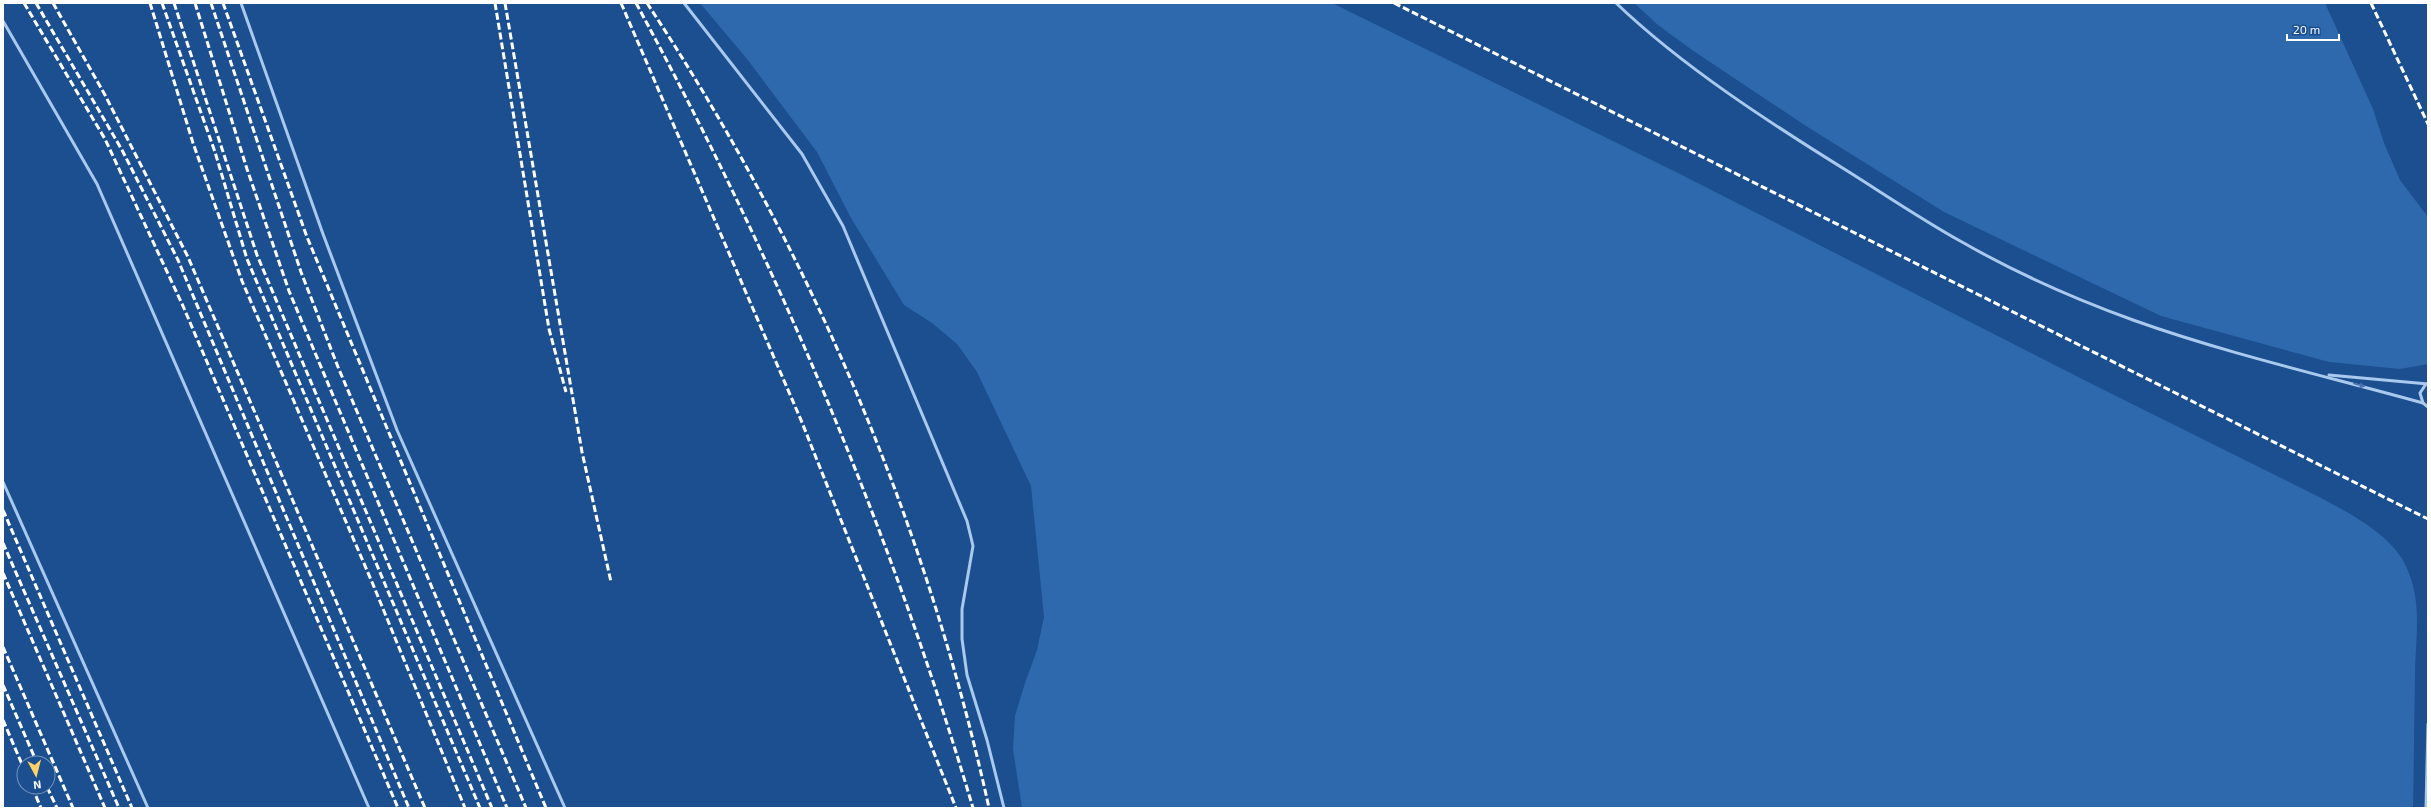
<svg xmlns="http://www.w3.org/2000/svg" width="2431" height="811" viewBox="0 0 2431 811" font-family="'Exo 2',sans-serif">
	<rect width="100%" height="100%" fill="#1b4f8f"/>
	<g fill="#2e69ad">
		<path d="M700,3H1332L1682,175L2096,386L2321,498C2349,513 2388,533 2404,562C2424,601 2415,636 2415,678C2414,721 2414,765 2413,808H1022L1013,749L1015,716L1025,683L1037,650L1044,617L1031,486L977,372L957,344L932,323L904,305L851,218L817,152L747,59Z"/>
		<path d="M1634,3H2325L2373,109L2384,143L2400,180L2428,217V364L2400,369L2329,362L2161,316L1944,212L1806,126L1692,50L1658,25Z"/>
	</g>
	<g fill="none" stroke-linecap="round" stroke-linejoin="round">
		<g stroke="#a9c9ee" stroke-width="3">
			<path d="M241,3L323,234L397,430L565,808"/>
			<path d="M684,3L802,154L843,226L967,521L973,546L962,609V639L967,675L987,740L1004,808"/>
			<path d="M1616,3C1683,67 1770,123 1849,172C1887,196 1924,221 1962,242C2016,273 2075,299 2133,320C2228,354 2326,376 2423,403L2428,407"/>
			<path d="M3,21L97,184L369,808"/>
			<path d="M2329,375L2428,384"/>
			<path d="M2423,403L2420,393L2426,384"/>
			<path d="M3,482L148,808"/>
			<path d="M2426,808L2428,724"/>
		</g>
		<g stroke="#fff" stroke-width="3" stroke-dasharray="7 3" stroke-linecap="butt">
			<path d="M24,3L105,139L141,216L183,306L398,808"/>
			<path d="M36,3L122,150L178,260L409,808"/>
			<path d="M53,3L105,95L188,257L425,808"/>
			<path d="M150,3L193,143L242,281L372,582L465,808"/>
			<path d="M162,3L215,152L247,259L480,808"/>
			<path d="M174,3L257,255L492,808"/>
			<path d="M195,3L247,169L289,291L507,808"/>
			<path d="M211,3L301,272L338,367L526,808"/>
			<path d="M223,3L307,237L546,808"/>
			<path d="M495,3L549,329L566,392"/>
			<path d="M505,3L582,452L611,582"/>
			<path d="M621,3L801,420L956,808"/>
			<path d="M636,3C775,259 890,528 973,808"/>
			<path d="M647,3C809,248 926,521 989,808"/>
			<path d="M1394,3L2428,519"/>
			<path d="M2371,3L2428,124"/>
			<path d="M3,510L132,808"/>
			<path d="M3,543L119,808"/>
			<path d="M3,573L105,808"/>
			<path d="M3,647L73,808"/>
			<path d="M3,685L37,763"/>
			<path d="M3,720L24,769"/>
			<path d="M32,787L41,808"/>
			<path d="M47,787L57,808"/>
		</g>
	</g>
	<defs><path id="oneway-solid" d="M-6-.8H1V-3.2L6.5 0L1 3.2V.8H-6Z"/></defs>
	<use fill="#4674ac" href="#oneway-solid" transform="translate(2359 385) rotate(16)"/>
	<rect width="2431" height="811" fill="none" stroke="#ffffff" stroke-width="8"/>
	<g transform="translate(36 775) rotate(173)"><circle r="19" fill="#1b4f8f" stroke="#7695bc"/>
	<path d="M0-3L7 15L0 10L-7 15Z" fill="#ffd166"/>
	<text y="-6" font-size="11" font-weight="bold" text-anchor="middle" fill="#ffffff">N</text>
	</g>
	<path d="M2287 34v6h52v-6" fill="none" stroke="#ffffff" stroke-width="2"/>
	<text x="2293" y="34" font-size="12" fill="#ffffff" stroke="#1b4f8f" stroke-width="3" paint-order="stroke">20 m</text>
</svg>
